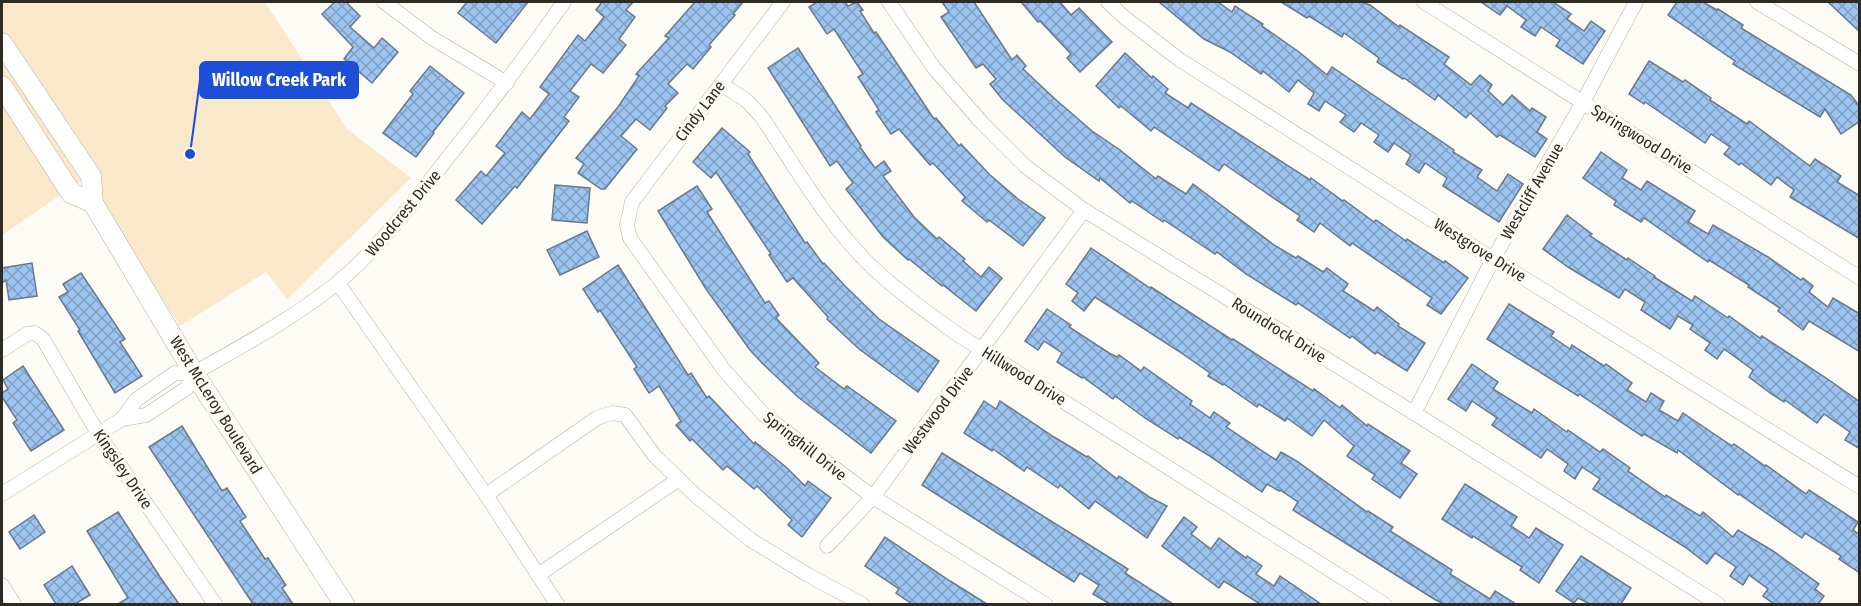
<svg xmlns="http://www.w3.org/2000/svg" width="1861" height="606" viewBox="0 0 1861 606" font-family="'Fira Sans Condensed',sans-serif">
	<defs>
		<pattern id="building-cross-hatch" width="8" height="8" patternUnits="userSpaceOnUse" patternTransform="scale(1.5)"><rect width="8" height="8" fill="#9cc4f0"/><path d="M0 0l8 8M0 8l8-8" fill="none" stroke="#809fc2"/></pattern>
	</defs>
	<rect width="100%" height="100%" fill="#fdfbf6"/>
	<path fill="#f9e8ca" d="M2,2H265L347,129L411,178L287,299L266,272L180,326L84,179L2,235Z"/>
	<g fill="url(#building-cross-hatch)" stroke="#69798b" stroke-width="1.5">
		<path d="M335,2H346L360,16L350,27L374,48L382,38L398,52L372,83L344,59L353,47L322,14Z"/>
		<path d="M467,2H528L496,43L458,13Z"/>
		<path d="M602,2H633L626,10L635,17L619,39L626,45L603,73L591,64L570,91L579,97L564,117L569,121L517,188L515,186L482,224L456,200L481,171L486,176L505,153L496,146L522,112L530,119L549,94L540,87L578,35L585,41L604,17L596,10Z"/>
		<path d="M695,2H743L733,14L735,15L709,45L711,47L693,69L687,64L668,84L678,93L665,106L667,108L650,130L636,119L621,136L637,149L605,189H601L578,173L584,164L576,158L618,107L639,76L636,74L669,38L665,36Z"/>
		<path d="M817,2H845L848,6L857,2L863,10L860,11L874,33L876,32L934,119L936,118L959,146L961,144L989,174L1018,199L1045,218L1023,246L989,220L987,222L962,201L965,197L933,163L930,165L899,129L891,134L876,112L879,110L858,77L863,74L834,29L827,34L809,7Z"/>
		<path d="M942,2H974L1012,60L1017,55L1026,66L1023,69L1055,99L1092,131L1120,150L1156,179L1158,176L1186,194L1193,184L1274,245L1296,258L1298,256L1323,272L1327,268L1348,284L1343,291L1374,311L1377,307L1399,324L1398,326L1425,343L1407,371L1377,352L1375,354L1352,336L1350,338L1298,303L1296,305L1246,274L1217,252L1215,254L1164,220L1163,222L1132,201L1130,203L1100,178L1099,181L1065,157L1003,100L990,84L996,79L983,64L976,68L941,17L949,12Z"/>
		<path d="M1021,2H1060L1071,15L1079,8L1112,42L1080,72L1067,58L1071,54L1040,21L1038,22Z"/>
		<path d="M1159,2H1218L1232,12L1235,6L1263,24L1262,26L1299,52L1327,75L1332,67L1454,150L1453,152L1482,170L1477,177L1497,191L1508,174L1523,184L1499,222L1443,186L1447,178L1425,163L1419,173L1406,164L1411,155L1394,143L1388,152L1374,142L1379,135L1361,123L1354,132L1340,122L1346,115L1325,101L1319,111L1308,104L1314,93L1298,80L1289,92L1263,71L1261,74L1230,52L1204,39Z"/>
		<path d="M1281,2H1361L1370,5L1399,27L1400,25L1449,57L1444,64L1471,85L1480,75L1492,85L1488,91L1503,105L1512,95L1530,111L1532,108L1546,117L1537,132L1547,139L1535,157L1500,135L1497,137L1470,113L1466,118L1438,95L1435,100L1404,78L1403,79L1377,62L1379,58L1344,33L1342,37L1309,16L1307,18Z"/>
		<path d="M1481,2H1553L1571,14L1567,19L1584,31L1591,21L1605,31L1583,64L1556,46L1560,40L1541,27L1535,36L1521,27L1526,20L1507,6L1500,15Z"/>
		<path d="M1677,2H1703L1717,10L1718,9L1743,25L1741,28L1851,95L1860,107V121L1841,134L1825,109L1820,117L1733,64L1735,61L1668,15Z"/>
		<path d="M1828,2H1860V32Z"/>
		<path d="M798,48L861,146L860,147L875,168L884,161L891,171L883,176L914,217L937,239L939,237L965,259L963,261L981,277L989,267L1002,278L976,311L943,285L942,286L909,259L908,260L883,237L846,189L853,183L837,161L830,166L768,68Z"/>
		<path d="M1125,53L1152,78L1153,76L1168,89L1165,93L1188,108L1191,103L1310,180L1311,178L1343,201L1344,200L1374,222L1376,220L1406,241L1407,239L1444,263L1445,261L1468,278L1441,314L1427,305L1432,298L1352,243L1350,246L1320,223L1314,232L1297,220L1300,216L1224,164L1219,171L1154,127L1151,131L1121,106L1119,108L1096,86Z"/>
		<path d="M1649,61L1683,82L1685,80L1711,98L1710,100L1747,124L1749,121L1810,166L1815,159L1841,176L1837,182L1860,196V239L1790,197L1794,190L1777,177L1771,185L1741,163L1739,165L1724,154L1730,147L1711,134L1705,143L1645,102L1644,104L1629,94Z"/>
		<path d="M430,66L464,93L433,132L434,133L416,157L383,133L413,94L410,91Z"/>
		<path d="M722,128L750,152L748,154L805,243L807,242L823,264L824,263L846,287L879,319L939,361L918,392L859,349L827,319L828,317L793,278L787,282L769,255L771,254L716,172L711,178L693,162Z"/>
		<path d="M1601,152L1627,170L1622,178L1641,190L1647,181L1695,211L1688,222L1708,234L1713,225L1768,257L1801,280L1803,278L1813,286L1809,292L1828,307L1833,298L1860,314V352L1809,321L1803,330L1778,311L1780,308L1748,287L1749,285L1709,260L1708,262L1644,218L1641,222L1614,205L1616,201L1583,178Z"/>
		<path d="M555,185L590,188L587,223L552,220Z"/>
		<path d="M697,186L712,209L707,212L765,303L769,301L779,315L776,318L819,363L815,367L844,389L847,386L896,421L871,453L798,397L763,364L750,350L706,289L658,211Z"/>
		<path d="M1567,215L1592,234L1590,236L1627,260L1628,258L1655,276L1654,277L1692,301L1695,296L1728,318L1729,316L1760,338L1762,336L1826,378L1860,402V449L1845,440L1850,432L1824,414L1817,423L1785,400L1784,402L1770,393L1749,377L1753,370L1724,349L1717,359L1705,350L1710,343L1690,329L1693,325L1678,316L1670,329L1641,310L1645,302L1625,289L1619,298L1568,267L1543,249Z"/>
		<path d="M587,231L599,257L560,275L547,250Z"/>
		<path d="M1091,248L1150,288L1151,287L1232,340L1233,339L1313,391L1314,389L1340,408L1342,405L1367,426L1368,424L1410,451L1401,463L1417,474L1400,498L1372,479L1375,475L1347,456L1354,446L1324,420L1312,436L1287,418L1285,421L1259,404L1257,407L1224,384L1223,385L1208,376L1210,373L1180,352L1095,297L1084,311L1072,301L1078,293L1066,284Z"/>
		<path d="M32,263L37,296L9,300L6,280L2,283V268Z"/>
		<path d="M618,265L688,375L691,373L707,398L709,396L754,444L755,442L786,467L805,486L808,481L831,498L802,537L788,525L792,520L757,486L754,489L727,466L723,470L692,439L690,441L676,425L681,421L659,386L649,393L634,369L637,367L600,310L598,312L583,289Z"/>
		<path d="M81,273L125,339L120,342L142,376L115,393L78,331L80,330L59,297L68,292L63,284Z"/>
		<path d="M1509,304L1554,332L1551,336L1570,349L1572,345L1604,366L1606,364L1632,383L1627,390L1646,402L1651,393L1664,401L1659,410L1678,421L1683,413L1732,446L1734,444L1765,466L1766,465L1806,494L1809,490L1858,522L1853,530L1860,535V573L1839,559L1841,556L1805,533L1802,538L1739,494L1738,495L1678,450L1677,453L1644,434L1642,436L1579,394L1578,396L1487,339Z"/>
		<path d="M1047,309L1071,325L1069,327L1109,353L1117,357L1119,355L1141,371L1144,367L1192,401L1190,404L1210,418L1214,412L1230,423L1226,427L1276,460L1281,452L1298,462L1367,512L1368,511L1393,527L1390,531L1452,570L1450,574L1490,599L1495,591L1516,604H1444L1434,599L1293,510L1298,502L1280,490L1279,491L1267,484L1262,492L1208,455L1179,437L1178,439L1145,418L1115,396L1113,399L1083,377L1082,378L1057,362L1062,353L1044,341L1038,350L1025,341Z"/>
		<path d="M1472,364L1498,382L1493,389L1532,413L1534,409L1567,432L1568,430L1600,452L1603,449L1630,468L1628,471L1665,497L1666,495L1700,516L1703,512L1733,537L1738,530L1773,551L1819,584L1815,589L1824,596L1818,604H1774L1763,596L1768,589L1749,575L1743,585L1730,576L1736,567L1715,553L1707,564L1685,547L1593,489L1600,479L1582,467L1575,479L1564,471L1568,464L1547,449L1541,458L1492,425L1497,418L1472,401L1466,411L1448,399Z"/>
		<path d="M23,366L64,430L31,451L13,423L17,420L2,397V393L8,389L3,380Z"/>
		<path d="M984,401L996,409L1000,401L1054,437L1087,457L1088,456L1117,479L1119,476L1151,498L1167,506L1147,538L1095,501L1089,509L1060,485L1058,488L1027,467L1024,471L993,449L992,451L964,433Z"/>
		<path d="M182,426L222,491L227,488L246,517L240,521L265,559L268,558L286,585L282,588L293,604H253L149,447Z"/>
		<path d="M942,453L1128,569L1125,573L1173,604H1110L1093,594L1099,585L1080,573L1074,582L922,485Z"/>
		<path d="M1465,484L1517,517L1511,526L1529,538L1536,528L1563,545L1539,583L1520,570L1522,567L1473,536L1472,538L1442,519Z"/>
		<path d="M118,512L160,577L179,604H118L128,598L87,531Z"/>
		<path d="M34,515L45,532L20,549L9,532Z"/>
		<path d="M1184,517L1197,527L1191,534L1211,549L1219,538L1246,558L1247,556L1262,566L1256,574L1274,586L1280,576L1321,604H1260L1224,581L1219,588L1162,546Z"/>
		<path d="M885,537L950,581L987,604H912L896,593L899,589L865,566Z"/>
		<path d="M1581,556L1631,588L1621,604H1590L1578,598L1574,603L1556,591Z"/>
		<path d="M72,566L90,595L75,604H56L44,585Z"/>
	</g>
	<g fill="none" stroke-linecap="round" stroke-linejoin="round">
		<g stroke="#baae98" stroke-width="15">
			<g id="street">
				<path d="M384,2L432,38L507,83"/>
				<path d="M783,2L632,202L627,225L630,238L724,370L764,415L873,497L1045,604"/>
				<path d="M889,2L934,68L983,124L1025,166L1084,210L1414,413L1718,604"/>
				<path d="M1108,2L1125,18L1180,60L1493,259L1860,487"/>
				<path d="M1424,2L1860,278"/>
				<path d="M1757,2L1860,64"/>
				<path d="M721,84L746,100L761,116C795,166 826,222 870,265C897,291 927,312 957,334L1384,604"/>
				<path d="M338,283L486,495L557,604"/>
				<path d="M2,350L27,334L35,333L43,339L99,435L215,604"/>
				<path d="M194,373C244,345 292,319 336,284C376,251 408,209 439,169C483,114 524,59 564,2"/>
				<path d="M1414,413L1493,259L1583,102L1636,2"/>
				<path d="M122,419L146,415L187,388L194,373"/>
				<path d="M2,494L122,419L136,400L175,373H194"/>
				<path d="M486,495L597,418L612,413L625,415L654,455L695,495L751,540L808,575L862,604"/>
				<path d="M827,546L873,497L1084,210"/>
				<path d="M538,575L679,479"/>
				<path d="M2,585L14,604"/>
			</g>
		</g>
		<g stroke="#baae98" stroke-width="21">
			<g id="secondary">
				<path d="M2,43L91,176L93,203L194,373L344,604"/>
				<path d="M2,86L71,193L93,203"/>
			</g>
		</g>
		<use href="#street" stroke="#fff" stroke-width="14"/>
		<use href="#secondary" stroke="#fff" stroke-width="20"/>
	</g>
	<g text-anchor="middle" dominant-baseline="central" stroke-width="6" stroke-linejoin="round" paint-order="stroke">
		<g font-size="16" fill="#2f2a22" stroke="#fdfbf6">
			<text transform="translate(700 111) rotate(-53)">Cindy Lane</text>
			<text transform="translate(1642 139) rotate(32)">Springwood Drive</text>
			<text transform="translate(1532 191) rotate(-60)">Westcliff Avenue</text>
			<text transform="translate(403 213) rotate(-50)">Woodcrest Drive</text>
			<text transform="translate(1480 250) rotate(32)">Westgrove Drive</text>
			<text transform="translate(1279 330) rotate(32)">Roundrock Drive</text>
			<text transform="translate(1024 376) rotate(32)">Hillwood Drive</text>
			<text transform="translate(216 405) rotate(58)">West McLeroy Boulevard</text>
			<text transform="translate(938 410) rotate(-53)">Westwood Drive</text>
			<text transform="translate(805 446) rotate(38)">Springhill Drive</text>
			<text transform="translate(123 469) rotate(56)">Kingsley Drive</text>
		</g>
	</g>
	<path fill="none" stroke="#1d4ed8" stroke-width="2" d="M190 154L200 80"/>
	<circle fill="#1d4ed8" stroke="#fdfbf6" stroke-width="2" cx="190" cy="154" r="6"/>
	<rect fill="#1d4ed8" stroke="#1d4ed8" stroke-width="2" x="200" y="62" width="158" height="36" rx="6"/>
	<g font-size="18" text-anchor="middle" font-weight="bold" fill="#fff">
		<text x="279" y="86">Willow Creek Park</text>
	</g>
	<rect width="1861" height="606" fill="none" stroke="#2f2a22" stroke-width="6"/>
</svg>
